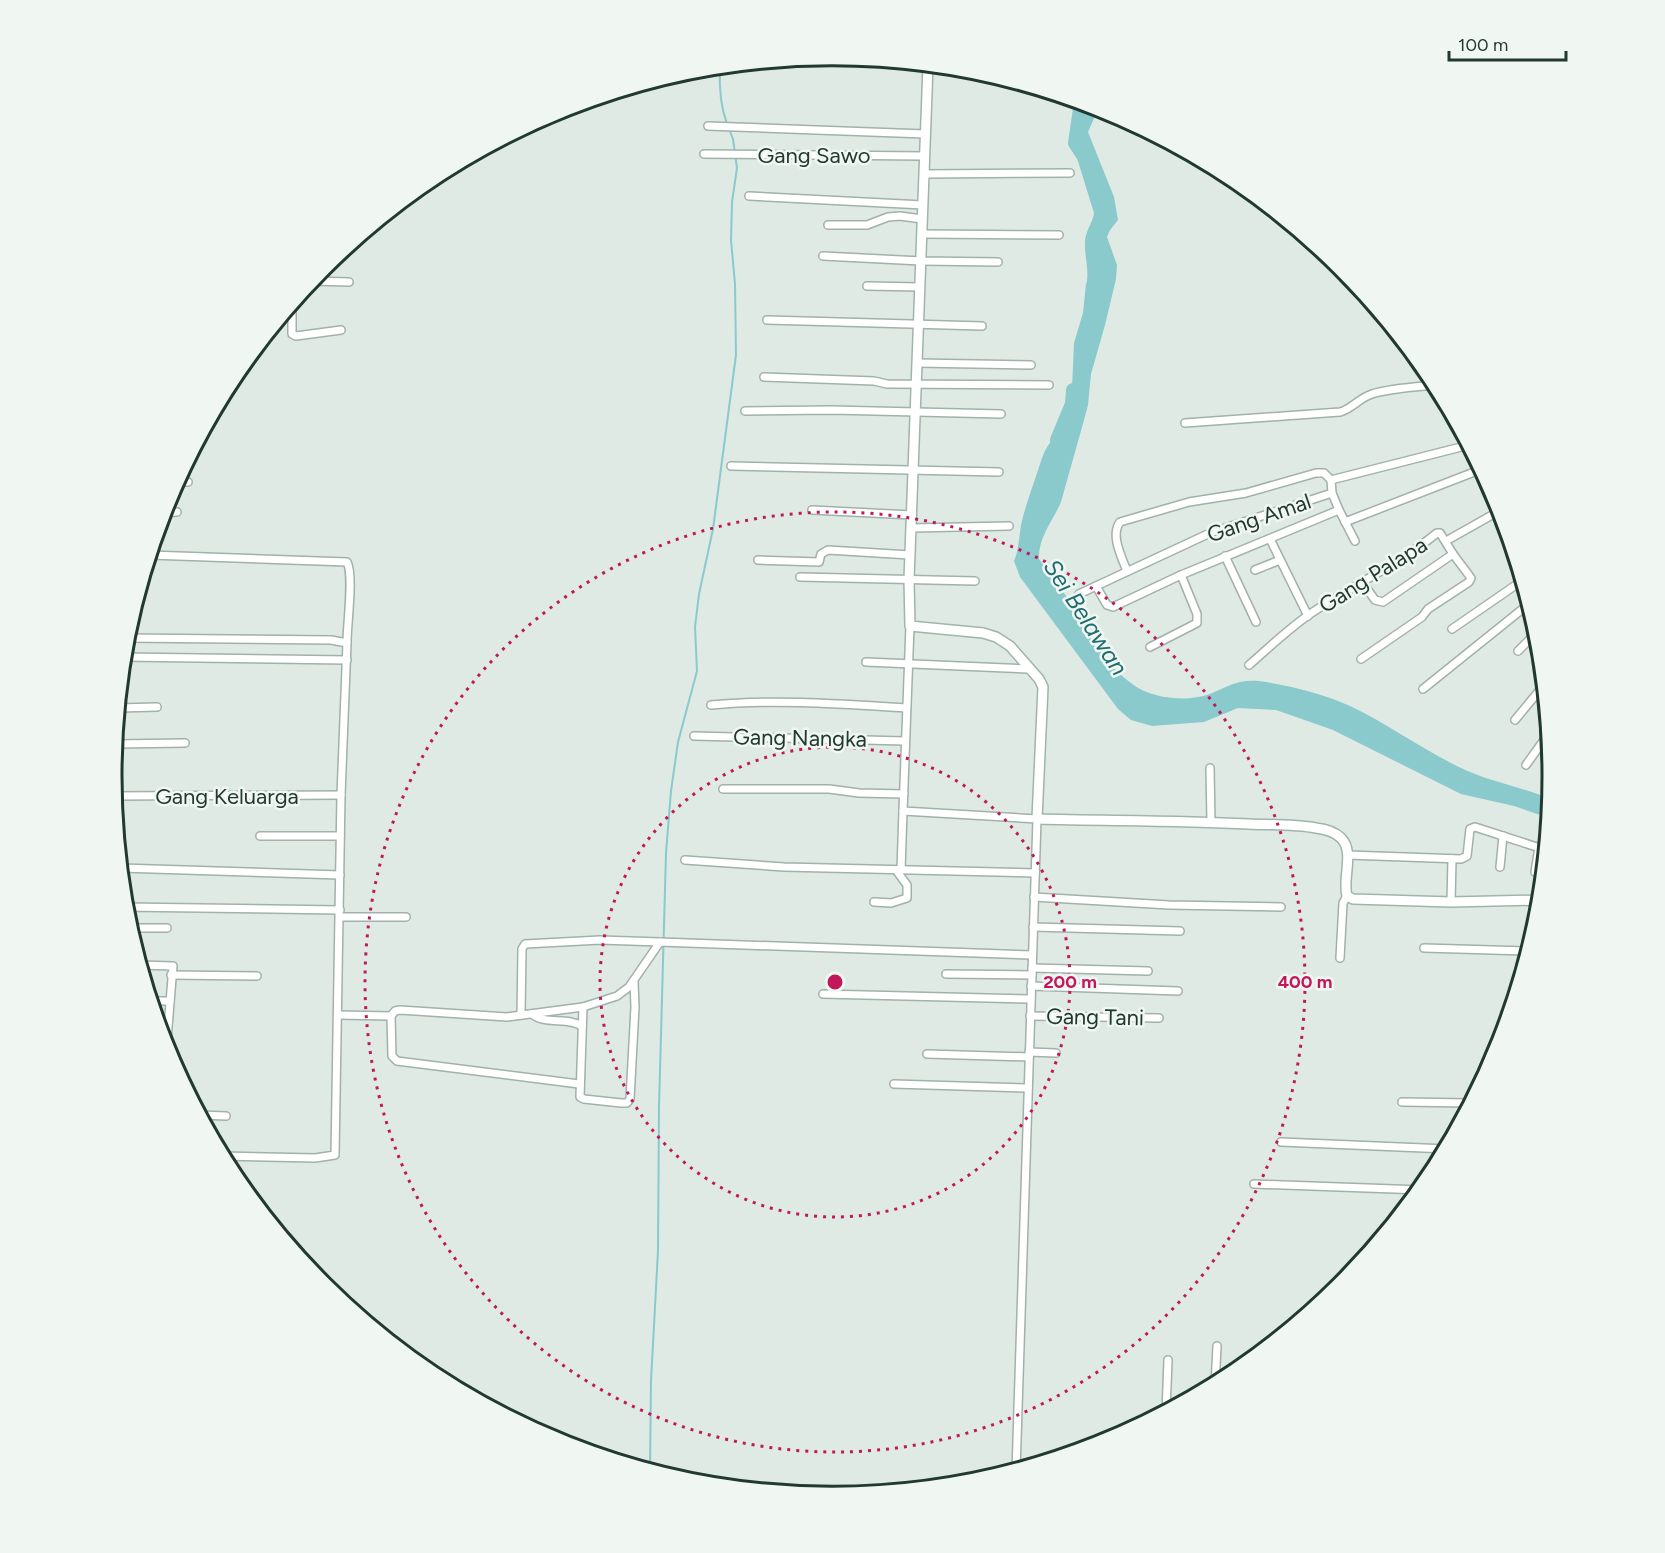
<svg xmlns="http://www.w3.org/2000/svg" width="1665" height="1553" viewBox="0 0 1665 1553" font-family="Figtree,sans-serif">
	<rect width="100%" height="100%" fill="#dfeae4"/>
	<path fill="#8ac9cc" d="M1079,101L1099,107L1088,132L1114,197L1118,220L1110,230L1107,237L1117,265L1116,279L1105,325L1091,374L1088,405L1084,420L1061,502C1053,521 1038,537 1039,559C1048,572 1058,583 1066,596C1086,629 1102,663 1135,686C1155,699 1187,702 1210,694C1232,685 1240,678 1266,682C1294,687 1324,694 1350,706C1388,724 1423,750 1461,768C1490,782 1522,787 1551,799L1549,818L1514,806L1461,794L1333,730L1276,710L1238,708L1204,722L1152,726L1131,720L1118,709L1020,577L1014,561C1019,549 1019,538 1021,525C1026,503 1035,480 1042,458C1048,440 1064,429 1071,411L1074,343L1083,313L1086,284L1094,264L1096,241L1104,212L1098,202V187L1082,151L1078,133Z"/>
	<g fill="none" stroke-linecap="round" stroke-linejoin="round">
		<g stroke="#8ac9cc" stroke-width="2">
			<path d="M720,67C719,87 720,105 727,124"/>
			<path d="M650,1471L651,1381L658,1251L659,1107L666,853L671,791L678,742L697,671L695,627L699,594L713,529L736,355L735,284L731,240L732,202L737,168L733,139L729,129"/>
		</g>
		<g stroke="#8ac9cc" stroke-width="14">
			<path d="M1081,102L1075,143L1084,157L1101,212C1101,224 1093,230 1092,241C1091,254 1096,268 1094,281"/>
			<path d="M1057,440L1072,404L1073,390"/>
		</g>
		<g stroke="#a2b1aa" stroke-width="10">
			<g id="street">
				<path d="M1117,119L1126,120"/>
				<path d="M708,126L925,134"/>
				<path d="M704,154L924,156"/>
				<path d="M924,174L1070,173"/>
				<path d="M749,196L923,205"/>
				<path d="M828,225H867L888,217L900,216L922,219"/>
				<path d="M922,234L1059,235"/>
				<path d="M823,256L921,261L998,262"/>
				<path d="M311,281L349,282"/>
				<path d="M867,286L920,287"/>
				<path d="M292,305V334L296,336L341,330"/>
				<path d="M767,320L982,326"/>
				<path d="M917,363L1031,365"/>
				<path d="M764,377L874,381L887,384L1049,385"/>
				<path d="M745,411L832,410L1001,414"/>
				<path d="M1185,423L1340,412C1352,409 1359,398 1372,394C1392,388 1416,387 1437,385"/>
				<path d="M731,466L999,472"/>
				<path d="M176,482H188"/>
				<path d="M1332,493L1339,510L1355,541"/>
				<path d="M812,510L912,515"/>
				<path d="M163,513L177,512"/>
				<path d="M1345,522L1482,469"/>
				<path d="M911,528L1009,526"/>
				<path d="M1270,539L1308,616"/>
				<path d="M1446,541L1501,510"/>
				<path d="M150,555L347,562C354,575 347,624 347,642"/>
				<path d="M1225,556L1256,622"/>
				<path d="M758,560L819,562L821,554L828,550L910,555"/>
				<path d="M1255,570L1280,560"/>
				<path d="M1127,571C1122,558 1110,535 1120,522L1189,502L1246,493L1316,473H1324L1331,480"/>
				<path d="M800,577L975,581"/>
				<path d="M1096,586L1107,605L1113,607L1181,575L1339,510"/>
				<path d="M1079,594L1210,533L1332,493L1331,480L1469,445"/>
				<path d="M910,626L903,811L1037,819L1016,1471"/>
				<path d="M1452,629L1523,580"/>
				<path d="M125,638L331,640L347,643L341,795L335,1155L315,1158L222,1156"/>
				<path d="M1150,647L1197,623V614L1181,575"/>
				<path d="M1518,651L1538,631"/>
				<path d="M123,657L347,660"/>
				<path d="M1361,659L1422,617L1428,609L1469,582L1471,578L1453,554L1383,602L1375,600L1363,583"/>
				<path d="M866,662L1029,669"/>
				<path d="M1249,665C1271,646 1292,625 1316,610C1356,584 1400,563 1437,533H1440L1453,554"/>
				<path d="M1423,689L1530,603"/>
				<path d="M711,705C776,699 841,704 906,708"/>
				<path d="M118,708L157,707"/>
				<path d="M1515,720L1544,685"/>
				<path d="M694,736L905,741"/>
				<path d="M115,744L185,743"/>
				<path d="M1526,765L1549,733"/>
				<path d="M1210,768L1211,822"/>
				<path d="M723,789H829L859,793L904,794"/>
				<path d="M113,796L341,795"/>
				<path d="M260,836H340"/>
				<path d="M1348,855L1461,859L1467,856L1470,829L1475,827L1546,850"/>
				<path d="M685,860L784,867L1035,873"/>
				<path d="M1500,867L1503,836"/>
				<path d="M121,868L340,875"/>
				<path d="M901,870L903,811"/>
				<path d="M1535,872L1539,847"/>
				<path d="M1034,897L1169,905L1281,907"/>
				<path d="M874,902L891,903L907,898V885L896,870"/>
				<path d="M1451,902L1452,859"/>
				<path d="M124,907L340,910"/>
				<path d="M340,917H406"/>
				<path d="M1033,927L1180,931"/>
				<path d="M129,928H167"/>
				<path d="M1424,948L1529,951"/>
				<path d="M1340,958L1343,903L1347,896"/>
				<path d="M140,965L173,966L166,1052"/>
				<path d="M1032,968L1148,971"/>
				<path d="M946,974L1032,975"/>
				<path d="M171,975L257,976"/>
				<path d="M634,982L635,1007L630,1099L627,1103H621L584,1099L580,1097L583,1007L617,996L629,987L660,942L1032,955"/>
				<path d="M1031,986L1178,991"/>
				<path d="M823,994L1031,999"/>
				<path d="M151,1001H170"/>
				<path d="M532,1014C545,1025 567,1017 582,1026"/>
				<path d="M338,1015L391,1016"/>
				<path d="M521,1015L522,949L525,944L600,940L660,942"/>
				<path d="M1030,1016L1159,1018"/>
				<path d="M1029,1052L1056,1053"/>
				<path d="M927,1054L1029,1057"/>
				<path d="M579,1084L397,1061L392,1056L391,1016L395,1011L400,1010L507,1017L583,1007"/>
				<path d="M894,1084L1028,1088"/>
				<path d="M1402,1102L1471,1103"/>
				<path d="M200,1115L226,1116"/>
				<path d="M1281,1142L1447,1149"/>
				<path d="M1254,1184L1422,1190"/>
				<path d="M1215,1386L1217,1346"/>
				<path d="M1166,1412L1168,1360"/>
			</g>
		</g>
		<g stroke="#9fb5ab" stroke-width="12">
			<path id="secondary" d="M928,65L909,580L910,626L983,633L996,637L1010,646L1039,679L1043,687L1037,819C1107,821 1177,820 1248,824C1270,825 1294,824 1316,828C1325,829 1335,832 1341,838C1355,852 1342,878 1347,896L1353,899L1451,902L1541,900"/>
		</g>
		<g stroke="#bcc4c1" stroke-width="14">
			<path id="primary" d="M1396,332L1427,370"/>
		</g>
		<use href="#street" stroke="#fff" stroke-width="7"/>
		<use href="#secondary" stroke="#fff" stroke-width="9"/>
		<use href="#primary" stroke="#669d89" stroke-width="10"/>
	</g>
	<g fill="none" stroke="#c2185b" stroke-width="3" stroke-dasharray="3 6">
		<circle cx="835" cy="982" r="235"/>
		<circle cx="835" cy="982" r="470"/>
	</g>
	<g text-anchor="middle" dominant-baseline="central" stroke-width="5" stroke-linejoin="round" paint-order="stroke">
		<g font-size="22" fill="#213930" stroke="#f0f7f2">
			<text x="814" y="155">Gang Sawo</text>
			<text transform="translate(1259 518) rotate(-19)">Gang Amal</text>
			<text transform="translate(1373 575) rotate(-32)">Gang Palapa</text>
			<text transform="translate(800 738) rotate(1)">Gang Nangka</text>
			<text x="227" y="796">Gang Keluarga</text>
			<text transform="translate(1095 1017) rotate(1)">Gang Tani</text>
		</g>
		<g font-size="24" font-style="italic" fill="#1f6c71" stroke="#f0f7f2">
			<text transform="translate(1086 617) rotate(57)">Sei Belawan</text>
		</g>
	</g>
	<path d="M0 0H1665V1553H0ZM122 776a710 710 0 1 1 1420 0a710 710 0 1 1-1420 0Z" fill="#f0f7f2" fill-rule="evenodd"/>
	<path fill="none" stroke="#213930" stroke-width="3" d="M122 776a710 710 0 1 1 1420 0a710 710 0 1 1-1420 0Z"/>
	<circle cx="835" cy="982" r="9" fill="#c2185b" stroke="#f0f7f2" stroke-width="3"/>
	<g font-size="18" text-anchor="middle" font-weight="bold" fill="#c2185b" stroke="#f0f7f2" stroke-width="5" stroke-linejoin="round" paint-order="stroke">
		<text x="1070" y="988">200 m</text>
		<text x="1305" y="988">400 m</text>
	</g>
	<path d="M1449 51v9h117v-9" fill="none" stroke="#213930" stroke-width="3"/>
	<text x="1458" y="51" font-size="18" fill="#213930" stroke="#f0f7f2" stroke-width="4.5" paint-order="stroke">100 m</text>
</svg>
